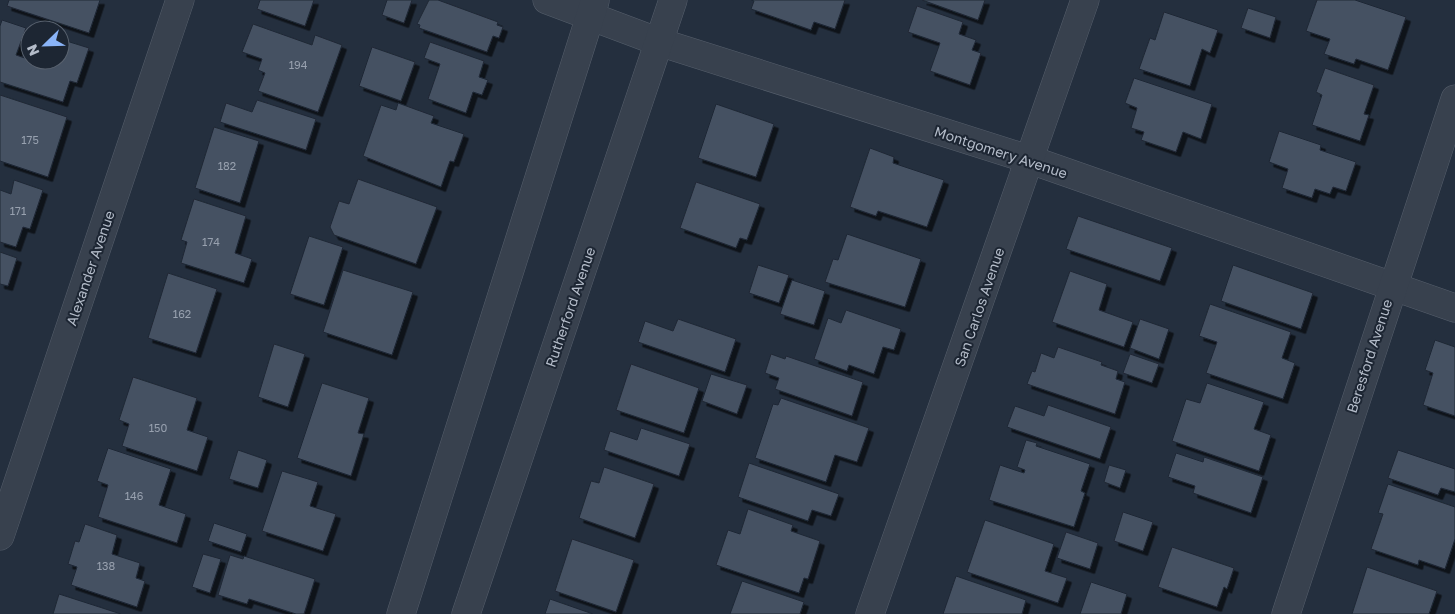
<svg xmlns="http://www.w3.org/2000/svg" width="1455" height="614" viewBox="0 0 1455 614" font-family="'Golos Text',sans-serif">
	<defs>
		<filter id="shadow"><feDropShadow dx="4.5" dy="4.5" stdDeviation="0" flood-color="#0009"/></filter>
	</defs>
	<rect width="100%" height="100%" fill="#242f3e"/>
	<g fill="#455162" stroke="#1f2835" filter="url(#shadow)">
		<path d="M9,0H100L89,33L7,6Z"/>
		<path d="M260,0H314L305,26L257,9Z"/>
		<path d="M387,0H412L404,23L382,15Z"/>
		<path d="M429,0H438L498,22L497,25L503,27L499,38L493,36L487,52L419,28L420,25L417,24Z"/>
		<path d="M751,0H845L835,29L814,22L811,30L751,9L754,1Z"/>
		<path d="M922,0H985L978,20Z"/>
		<path d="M1317,0H1355L1406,17L1388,70L1356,59L1354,64L1324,54L1330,39L1306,31Z"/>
		<path d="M917,6L963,22L959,34L976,40L972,50L981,53L970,85L930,71L940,43L908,32Z"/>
		<path d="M1248,8L1276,17L1270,38L1241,28Z"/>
		<path d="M1164,12L1218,30L1210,53L1202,49L1190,86L1139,69L1150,38L1155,40Z"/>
		<path d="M2,20L26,28L16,55L45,65L47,60H60V39L89,48L77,83L70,81L63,102L0,82V26Z"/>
		<path d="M253,24L312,45L315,35L342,45L318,112L258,91L265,73L258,70L262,59L242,52Z"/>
		<path d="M430,42L484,61L479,77L488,80L482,95L473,92L466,113L428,99L440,64L424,58Z"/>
		<path d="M372,47L415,62L401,101L359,86Z"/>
		<path d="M1325,68L1374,85L1364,114L1369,115L1360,141L1312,125L1322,95L1316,92Z"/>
		<path d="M1134,78L1212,104L1201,139L1183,132L1176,152L1141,140L1144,132L1131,128L1137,108L1125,103Z"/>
		<path d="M0,95L67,117L48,177L0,161Z"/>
		<path d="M257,100L316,119L306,150L220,122L226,103L252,112Z"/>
		<path d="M398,103L434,116L431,123L464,134L454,162L450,161L441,187L363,156L381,105L396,110Z"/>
		<path d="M716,104L774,124L756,177L698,158Z"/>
		<path d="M214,127L259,141L240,203L195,188Z"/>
		<path d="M1279,131L1321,145L1320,150L1356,162L1346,191L1333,187L1330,194L1315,189L1312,198L1282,188L1288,169L1269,162Z"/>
		<path d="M870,148L894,157L893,163L944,180L927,227L878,211L876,216L850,207Z"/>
		<path d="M358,179L437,207L416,264L334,235L330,227L339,201L349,204Z"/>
		<path d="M14,180L43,190L30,229L23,227L16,247L0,242V190L11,194Z"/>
		<path d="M696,182L760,204L747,240L740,238L736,248L680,228Z"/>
		<path d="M194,199L246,216L235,253L252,259L244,283L181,263L187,242L181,240Z"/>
		<path d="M1078,216L1172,248L1160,281L1066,249Z"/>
		<path d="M847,234L921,259L905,307L825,282L833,259L838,260Z"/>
		<path d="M309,236L343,247L324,305L290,294Z"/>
		<path d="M0,252L17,258L8,286L0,284Z"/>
		<path d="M758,265L789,275L779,303L749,293Z"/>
		<path d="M1233,265L1313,293L1301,329L1221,301Z"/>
		<path d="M343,270L413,292L392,355L323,332Z"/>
		<path d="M1070,271L1107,284L1099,310L1133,322L1124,347L1052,322Z"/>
		<path d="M168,273L217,289L196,353L148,338Z"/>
		<path d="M792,280L825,291L814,325L780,314Z"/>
		<path d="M1210,304L1291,332L1282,358L1295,363L1283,399L1206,373L1217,342L1199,336Z"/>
		<path d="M846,310L901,329L894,350L883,347L874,374L849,365L847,371L814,359L828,318L841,323Z"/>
		<path d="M678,319L736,339L725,372L638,342L645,321L673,331Z"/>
		<path d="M1140,319L1169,329L1159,359L1130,348Z"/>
		<path d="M1435,340L1455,347V416L1423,405L1433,373L1425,370Z"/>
		<path d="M274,344L305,354L288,407L258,397Z"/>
		<path d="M1058,347L1102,362L1101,365L1118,371L1116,379L1125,382L1115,414L1027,384L1032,371L1035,372L1041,353L1054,358Z"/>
		<path d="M771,354L785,359L786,356L863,382L852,416L775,389L779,378L765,373Z"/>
		<path d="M1130,354L1159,364L1152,383L1123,373Z"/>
		<path d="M631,364L699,388L684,433L616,410Z"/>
		<path d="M711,374L747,385L737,414L702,401Z"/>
		<path d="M133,377L197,398L187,430L208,437L197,471L122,446L129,424L119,420Z"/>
		<path d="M322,383L369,398L358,433L364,434L351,476L297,458Z"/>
		<path d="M1207,383L1264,402L1254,429L1271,435L1259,471L1172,441L1186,399L1200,403Z"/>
		<path d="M781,398L869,428L857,462L835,455L826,482L755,458L773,404L778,405Z"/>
		<path d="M1048,405L1111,427L1100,459L1007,427L1015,406L1044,416Z"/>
		<path d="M641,428L690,444L679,476L604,450L610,431L637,440Z"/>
		<path d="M1026,440L1037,443L1036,446L1090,464L1081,491L1085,493L1074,527L989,500L1000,465L1024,473L1025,470L1017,467Z"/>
		<path d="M108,448L171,469L159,505L186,514L177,543L98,517L108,485L97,481Z"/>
		<path d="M238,450L267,460L258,488L229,479Z"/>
		<path d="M1398,450L1455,469V492L1441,488L1438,495L1388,478Z"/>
		<path d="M1176,453L1203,462L1204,457L1263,477L1251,513L1193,493L1195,486L1168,477Z"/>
		<path d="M749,463L839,494L831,516L812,510L808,521L738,497Z"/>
		<path d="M1109,465L1126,470L1120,488L1104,482Z"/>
		<path d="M604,467L654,484L635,538L579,518L591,481L599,483Z"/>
		<path d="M282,471L318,482L310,506L336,514L323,551L262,531Z"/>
		<path d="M1388,484L1455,507V539L1445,569L1419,560L1418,565L1371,549L1383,514L1378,513Z"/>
		<path d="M748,509L793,525L791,531L820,541L808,579L804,578L799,593L716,565L728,530L740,534Z"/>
		<path d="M1123,512L1153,522L1143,551L1114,541Z"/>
		<path d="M985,520L1054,544L1045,571L1067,578L1058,603L967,572Z"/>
		<path d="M214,523L247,534L241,552L208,541Z"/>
		<path d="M85,524L117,535L112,554L140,563L136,578L145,581L137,607L71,585L77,567L68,564L75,541L79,542Z"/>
		<path d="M1066,532L1098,543L1090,569L1057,558Z"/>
		<path d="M572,539L634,560L616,612L555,591Z"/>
		<path d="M1172,547L1234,568L1227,589L1224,587L1217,607L1158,587Z"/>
		<path d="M203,554L221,559L210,593L192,587Z"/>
		<path d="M230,555L243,559L244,556L315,579L304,614H296L249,599L247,604L218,595Z"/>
		<path d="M1367,567L1437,591L1429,614H1352Z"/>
		<path d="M956,576L1026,600L1022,614H943Z"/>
		<path d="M742,581L804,602L800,614H730Z"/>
		<path d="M1091,582L1127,594L1121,614H1080Z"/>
		<path d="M59,594L121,614H53Z"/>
		<path d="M550,599L593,614H545Z"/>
	</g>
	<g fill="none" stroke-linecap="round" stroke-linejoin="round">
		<g stroke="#565f6c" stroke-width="29">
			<g id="minor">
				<path d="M547,0L659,42L1031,160L1455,308"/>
				<path d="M0,536L180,0"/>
				<path d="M401,614L595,1"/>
				<path d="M466,614L673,0"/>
				<path d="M870,614L1085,0"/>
				<path d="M1286,614L1455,99"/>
			</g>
		</g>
		<use href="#minor" stroke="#38414e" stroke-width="28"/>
	</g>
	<g text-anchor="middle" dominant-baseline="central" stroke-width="4" stroke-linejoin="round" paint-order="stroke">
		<g font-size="11" fill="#98a1af">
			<text x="298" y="64">194</text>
			<text x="30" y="139">175</text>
			<text x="227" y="165">182</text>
			<text x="18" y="210">171</text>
			<text x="211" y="241">174</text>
			<text x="182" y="313">162</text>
			<text x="158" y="427">150</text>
			<text x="134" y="495">146</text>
			<text x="106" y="565">138</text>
		</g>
		<g font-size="14" fill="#b4bcc9" stroke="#1d2633">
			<text transform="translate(1001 152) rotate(18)">Montgomery Avenue</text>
			<text transform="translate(90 268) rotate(-71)">Alexander Avenue</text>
			<text transform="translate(570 307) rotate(-71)">Rutherford Avenue</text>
			<text transform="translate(979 307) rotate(-71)">San Carlos Avenue</text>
			<text transform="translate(1369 356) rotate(-72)">Beresford Avenue</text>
		</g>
	</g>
	<g transform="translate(45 45) rotate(247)"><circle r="24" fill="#1d2633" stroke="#59626f"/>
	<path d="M0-4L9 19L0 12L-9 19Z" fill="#8ab4f8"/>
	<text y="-8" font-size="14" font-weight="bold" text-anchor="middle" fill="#b4bcc9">N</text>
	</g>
</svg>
